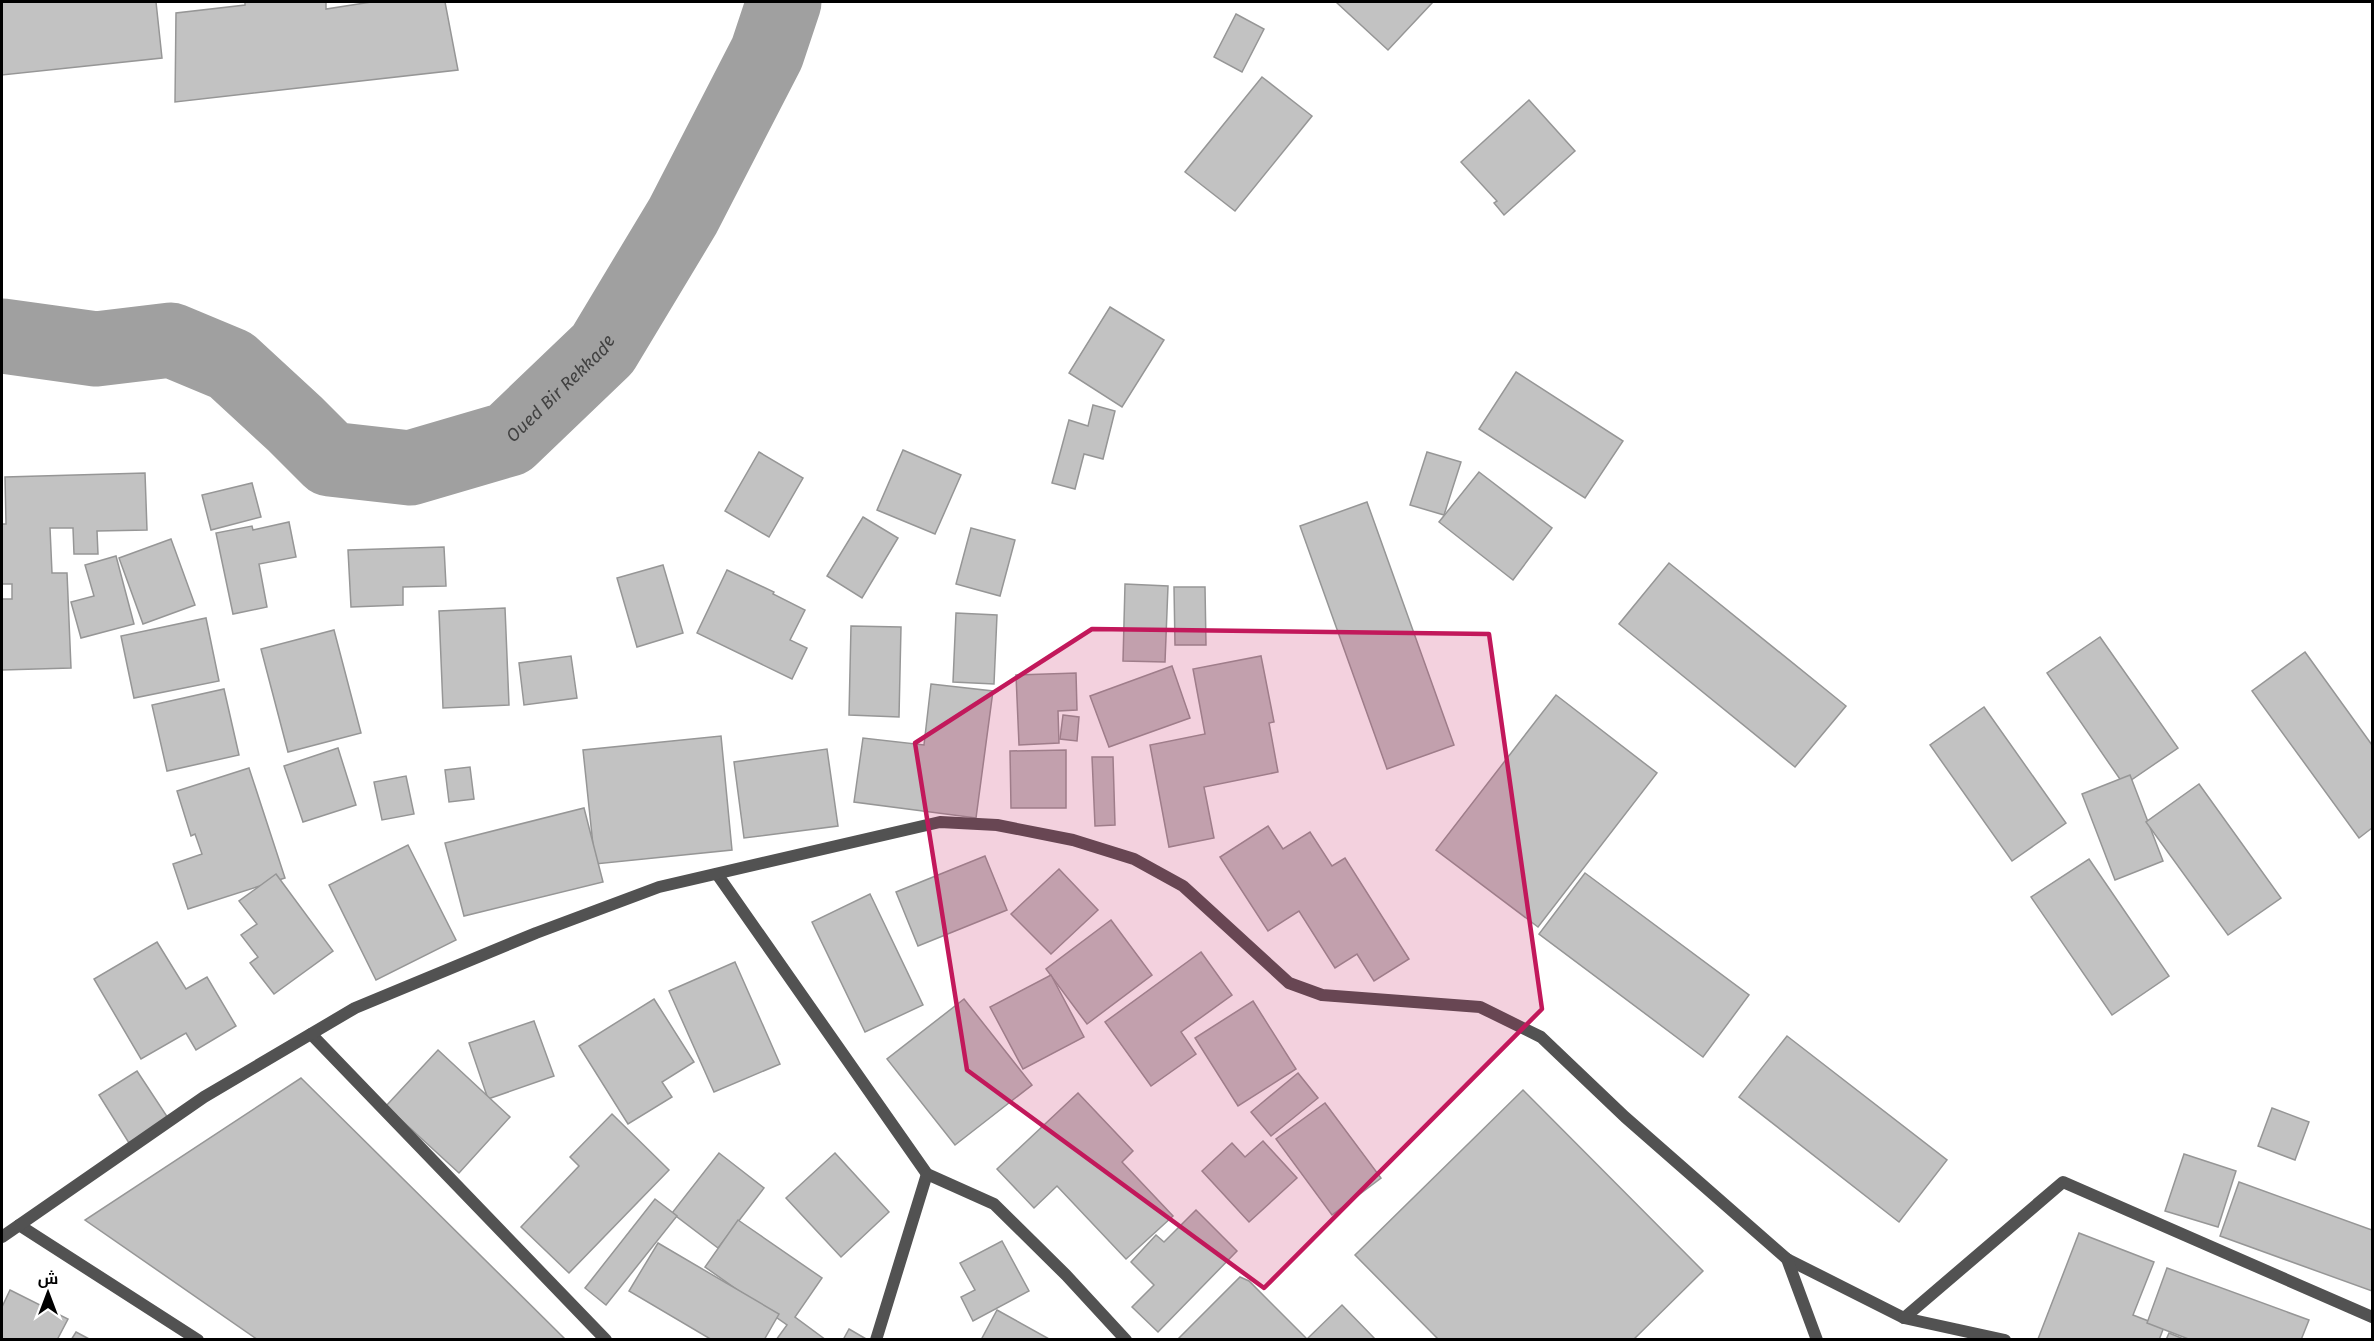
<svg xmlns="http://www.w3.org/2000/svg" width="2374" height="1341" viewBox="0 0 2374 1341" font-family="'Fira Sans',Cairo,sans-serif">
	<rect width="100%" height="100%" fill="#fff"/>
	<g fill="none" stroke-linecap="round" stroke-linejoin="round">
		<path stroke="#a0a0a0" stroke-width="75" id="s1" d="M2,336L96,349L171,340L231,365L295,424L330,459L410,468L509,439L603,349L683,216L767,53L784,2"/>
	</g>
	<g fill="#c2c2c2" stroke="#969696" stroke-width="1.5">
		<path d="M2,2H156L162,58L2,75Z"/>
		<path d="M245,2H326V9L371,2H445L458,70L175,102L176,13L245,5Z"/>
		<path d="M1336,2H1433L1388,50Z"/>
		<path d="M1236,14L1264,29L1242,72L1214,57Z"/>
		<path d="M1262,77L1312,116L1235,211L1185,172Z"/>
		<path d="M1529,100L1575,151L1504,215L1494,203L1497,201L1461,162Z"/>
		<path d="M1110,307L1164,340L1122,407L1069,373Z"/>
		<path d="M1516,372L1623,441L1585,498L1479,429Z"/>
		<path d="M1093,405L1115,411L1103,459L1084,454L1075,489L1052,483L1069,420L1088,426Z"/>
		<path d="M903,450L961,475L935,534L877,510Z"/>
		<path d="M759,452L803,478L769,537L725,511Z"/>
		<path d="M1427,452L1461,462L1444,515L1410,505Z"/>
		<path d="M1479,472L1552,528L1513,580L1439,522Z"/>
		<path d="M145,473L147,530L97,531L98,554H74L73,528H50L52,573H67L71,668L2,670V599H12V584H2V524H6L5,477Z"/>
		<path d="M252,483L261,517L211,530L202,495Z"/>
		<path d="M1367,502L1454,745L1387,769L1300,526Z"/>
		<path d="M863,517L898,538L862,598L827,576Z"/>
		<path d="M289,522L296,557L259,564L267,607L233,614L216,533L252,526L253,530Z"/>
		<path d="M971,528L1015,540L1000,596L956,584Z"/>
		<path d="M171,539L195,605L143,624L119,558Z"/>
		<path d="M444,547L446,586L403,587V605L351,607L348,550Z"/>
		<path d="M116,556L134,624L81,638L71,602L94,596L85,565Z"/>
		<path d="M1669,563L1846,706L1795,767L1619,624Z"/>
		<path d="M663,565L683,633L637,647L617,578Z"/>
		<path d="M727,570L774,592L773,594L805,610L790,640L807,648L792,679L697,633Z"/>
		<path d="M1125,584L1168,586L1165,662L1123,661Z"/>
		<path d="M1174,587H1205L1206,645H1175Z"/>
		<path d="M505,608L509,705L443,708L439,611Z"/>
		<path d="M956,613L997,615L994,684L953,682Z"/>
		<path d="M206,618L219,681L134,698L121,636Z"/>
		<path d="M851,626L901,627L899,717L849,715Z"/>
		<path d="M334,630L361,733L288,752L261,649Z"/>
		<path d="M2100,637L2178,748L2124,785L2047,673Z"/>
		<path d="M2305,652L2372,745V828L2359,838L2252,691Z"/>
		<path d="M571,656L577,698L524,705L519,663Z"/>
		<path d="M1261,656L1274,722L1269,723L1278,772L1204,787L1214,838L1169,847L1150,745L1205,734L1193,669Z"/>
		<path d="M1172,666L1190,718L1109,747L1090,696Z"/>
		<path d="M1076,673L1077,710L1058,711L1059,743L1019,745L1016,675Z"/>
		<path d="M931,684L993,691L976,818L854,802L863,738L924,745Z"/>
		<path d="M224,689L239,755L167,771L152,705Z"/>
		<path d="M1556,695L1657,773L1538,927L1436,850Z"/>
		<path d="M1984,707L2066,823L2012,861L1930,745Z"/>
		<path d="M1063,715L1079,717L1077,741L1060,739Z"/>
		<path d="M721,736L732,850L595,864L583,750Z"/>
		<path d="M338,748L356,805L303,822L284,766Z"/>
		<path d="M827,749L838,826L744,838L734,762Z"/>
		<path d="M1066,750V808H1011L1010,751Z"/>
		<path d="M1092,757H1113L1115,825L1095,826Z"/>
		<path d="M470,767L474,799L449,802L445,770Z"/>
		<path d="M249,768L285,878L188,909L173,864L202,854L195,834L191,836L177,791Z"/>
		<path d="M2130,775L2163,861L2115,880L2082,794Z"/>
		<path d="M406,776L414,814L382,820L374,782Z"/>
		<path d="M2199,784L2281,898L2228,935L2146,822Z"/>
		<path d="M584,808L603,882L464,916L445,843Z"/>
		<path d="M1268,826L1283,849L1310,832L1332,866L1345,858L1409,959L1374,981L1357,954L1335,968L1299,911L1268,931L1220,857Z"/>
		<path d="M408,845L456,940L376,980L329,885Z"/>
		<path d="M985,856L1007,910L918,946L896,892Z"/>
		<path d="M2089,859L2169,976L2112,1015L2031,897Z"/>
		<path d="M1059,869L1098,910L1051,954L1011,914Z"/>
		<path d="M1585,873L1749,995L1703,1057L1539,934Z"/>
		<path d="M276,874L333,951L274,994L250,963L258,957L241,935L257,924L239,901Z"/>
		<path d="M870,894L923,1005L865,1032L812,922Z"/>
		<path d="M1111,920L1152,975L1087,1024L1046,969Z"/>
		<path d="M157,942L186,989L207,977L236,1026L196,1050L186,1033L141,1059L94,979Z"/>
		<path d="M1201,952L1232,995L1181,1032L1196,1054L1151,1086L1105,1022Z"/>
		<path d="M735,962L780,1064L714,1092L669,991Z"/>
		<path d="M1051,975L1084,1037L1023,1069L990,1007Z"/>
		<path d="M654,999L694,1062L662,1082L672,1097L628,1124L579,1046Z"/>
		<path d="M964,999L1032,1085L955,1145L887,1059Z"/>
		<path d="M1253,1001L1296,1069L1238,1106L1195,1038Z"/>
		<path d="M534,1021L554,1076L488,1099L469,1043Z"/>
		<path d="M1787,1036L1947,1160L1899,1222L1739,1097Z"/>
		<path d="M438,1050L510,1117L459,1173L386,1106Z"/>
		<path d="M137,1071L168,1118L129,1143L99,1095Z"/>
		<path d="M1298,1073L1318,1098L1271,1136L1251,1112Z"/>
		<path d="M301,1078L566,1340H258L85,1220Z"/>
		<path d="M1523,1090L1703,1271L1633,1340H1439L1355,1255Z"/>
		<path d="M1078,1093L1133,1151L1122,1162L1173,1216L1126,1259L1057,1186L1034,1208L997,1169Z"/>
		<path d="M1325,1103L1381,1178L1332,1215L1276,1139Z"/>
		<path d="M2272,1108L2309,1122L2295,1160L2258,1146Z"/>
		<path d="M612,1114L669,1170L569,1273L521,1227L579,1166L570,1157Z"/>
		<path d="M1263,1141L1297,1178L1249,1222L1202,1171L1232,1143L1245,1157Z"/>
		<path d="M719,1153L764,1188L718,1248L672,1213Z"/>
		<path d="M835,1153L889,1212L841,1257L786,1198Z"/>
		<path d="M2184,1154L2236,1171L2218,1227L2165,1211Z"/>
		<path d="M2239,1182L2372,1230V1291L2220,1236Z"/>
		<path d="M655,1199L677,1216L606,1305L585,1288Z"/>
		<path d="M1196,1210L1237,1251L1158,1332L1132,1307L1154,1285L1131,1262L1156,1235L1164,1242Z"/>
		<path d="M738,1220L822,1278L795,1317L826,1340H776L787,1325L705,1267Z"/>
		<path d="M2079,1233L2154,1262L2133,1315L2164,1327L2159,1340L2038,1339Z"/>
		<path d="M1002,1241L1029,1291L973,1321L961,1297L975,1290L960,1263Z"/>
		<path d="M658,1243L779,1314L764,1340H712L629,1291Z"/>
		<path d="M2167,1268L2309,1320L2301,1340H2191L2147,1323Z"/>
		<path d="M1240,1277L1249,1281L1307,1339L1342,1305L1376,1340H1177Z"/>
		<path d="M10,1290L68,1319L57,1340H2V1307Z"/>
		<path d="M997,1310L1051,1340H981Z"/>
		<path d="M849,1329L868,1340H843Z"/>
		<path d="M76,1332L91,1340H71Z"/>
		<path d="M2169,1333L2186,1340H2166Z"/>
	</g>
	<g fill="none" stroke-linecap="round" stroke-linejoin="round">
		<g stroke="#525252" stroke-width="12">
			<path d="M717,874L927,1174L994,1204L1066,1275L1126,1340"/>
			<path d="M311,1034L606,1340"/>
			<path d="M19,1225L198,1340"/>
			<path d="M2,1237L204,1097L355,1008L536,933L659,887L940,822L997,825L1073,840L1134,859L1183,886L1289,983L1322,995L1480,1007L1541,1037L1625,1117L1787,1259L1904,1318L2005,1340"/>
			<path d="M1787,1259L1817,1340"/>
			<path d="M1904,1318L2063,1182L2372,1317"/>
			<path d="M876,1340L927,1174"/>
		</g>
	</g>
	<path fill="#c2185b" fill-opacity="0.2" stroke="#c2185b" stroke-width="4.5" stroke-linejoin="round" d="M1092,629L1489,634L1542,1009L1264,1288L967,1070L915,743Z"/>
	<g text-anchor="middle" dominant-baseline="central" stroke-width="5" stroke-linejoin="round" paint-order="stroke">
		<g font-size="18" font-style="italic" fill="#414141" stroke="#fff">
			<text stroke="none"><textPath href="#s1" startOffset="628">Oued Bir Rekkade</textPath></text>
		</g>
	</g>
	<rect width="2374" height="1341" fill="none" stroke="#000000" stroke-width="6"/>
	<g transform="translate(48 1293)" stroke="#ffffff" stroke-width="4.5" paint-order="stroke">
	<path d="M0-4.5L10 22L0 15L-10 22Z" fill="#000000"/>
	<text y="-9" font-size="16" font-weight="bold" text-anchor="middle" fill="#000000">ش</text>
	</g>
</svg>
